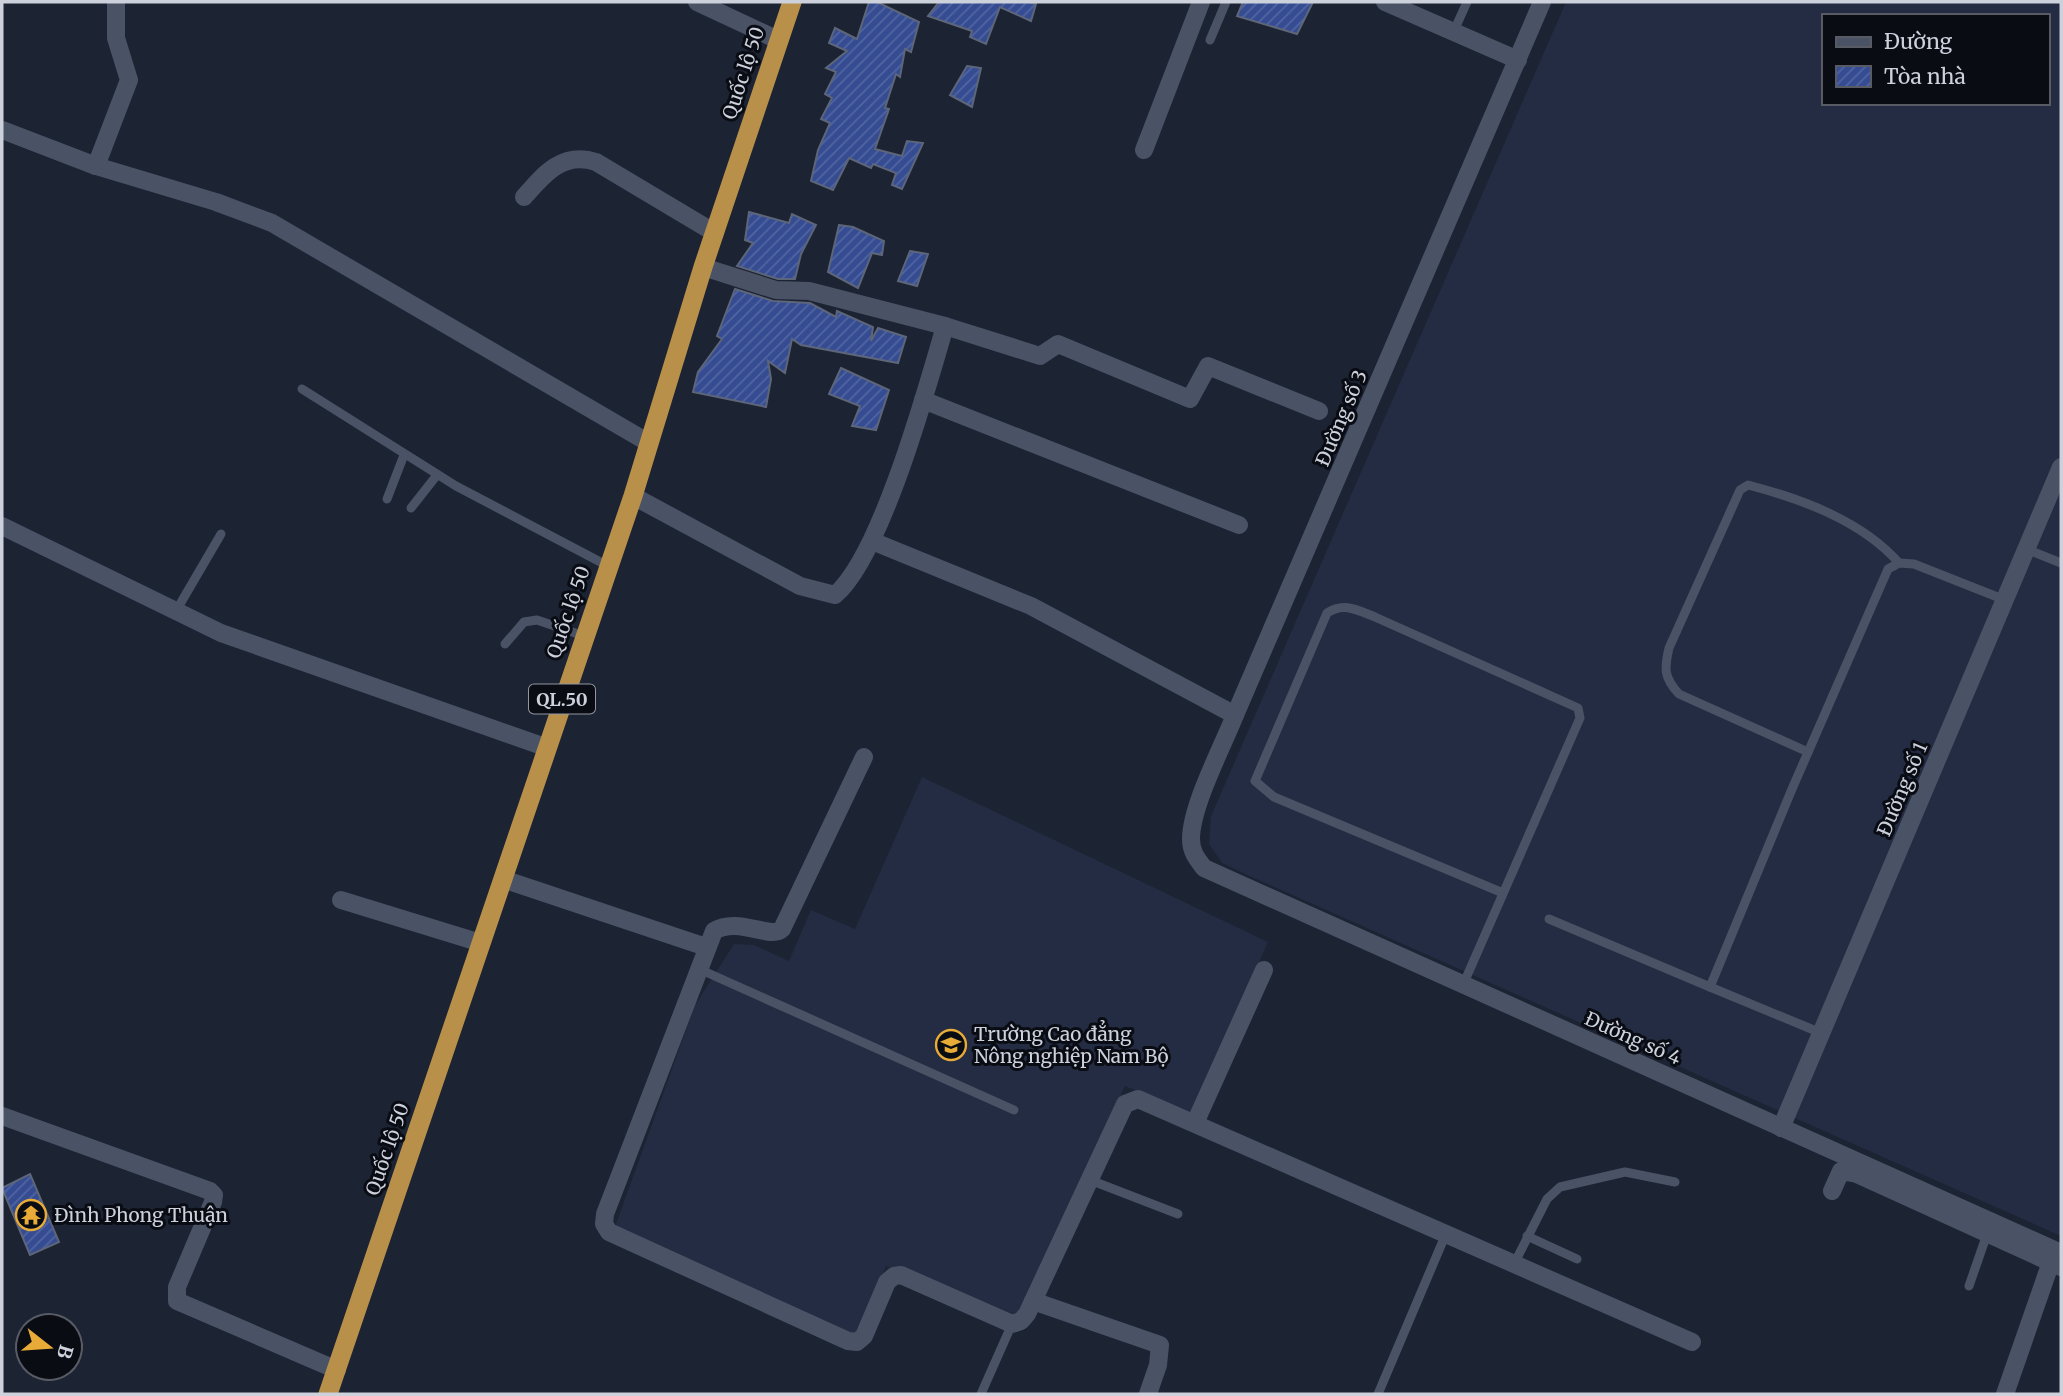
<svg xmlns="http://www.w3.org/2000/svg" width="2063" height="1396" viewBox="0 0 2063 1396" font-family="Merriweather,serif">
	<defs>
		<pattern id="building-hatch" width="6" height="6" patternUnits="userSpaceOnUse" patternTransform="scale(1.75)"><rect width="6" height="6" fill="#354c92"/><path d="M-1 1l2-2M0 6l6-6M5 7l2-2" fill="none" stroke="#5165a1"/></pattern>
	</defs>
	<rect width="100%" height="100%" fill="#1c2333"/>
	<g fill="#232c42" fill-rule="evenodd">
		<path d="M1566,2H2061V1236L1245,874L1222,863L1209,844L1211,816ZM1823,16H2047V103H1823Z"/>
		<path d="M922,777L1268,942L1192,1114L1125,1086L1021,1316L1015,1318L886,1266L856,1337L617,1229L616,1224L695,1005L734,944L754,945L789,961L811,910L855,929Z"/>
	</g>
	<g fill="url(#building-hatch)" stroke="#5d6579" stroke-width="2">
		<path d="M869,2H877L919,22L911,52L905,49L900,77L896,74L885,108L889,109L875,149L902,156L907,141L923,143L902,189L892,185L896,173L873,164L871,168L849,158L833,190L811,181L818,150L830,123L821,119L832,98L825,94L836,72L826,68L847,51L829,43L835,28L857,39Z"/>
		<path d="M939,2H1028L1036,4L1031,21L1000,7L986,44L970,37L972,31L928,16Z"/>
		<path d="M1243,2H1313L1297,34L1237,16Z"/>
		<path d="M967,66L981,68L972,107L950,95Z"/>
		<path d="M749,212L789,223L792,214L816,225L801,254L795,279H778L737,266L753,243L745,240Z"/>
		<path d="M839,225L853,227L884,241L882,255L872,253L858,288L828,272Z"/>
		<path d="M910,251L928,254L917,286L898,281Z"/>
		<path d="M735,289L773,301L810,303L836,317L837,311L873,327L871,341L878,328L906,337L898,363L801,345L792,339L785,373L768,361L771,379L766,407L693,392L698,372L722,339L717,336Z"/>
		<path d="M841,368L889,390L876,430L852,426L860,406L829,394Z"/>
		<path d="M30,1174L59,1242L30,1255L2,1188Z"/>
	</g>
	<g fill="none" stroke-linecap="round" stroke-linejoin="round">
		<g stroke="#4a5265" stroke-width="9">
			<path d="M1453,33L1467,2"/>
			<path d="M1210,40L1226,2"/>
			<path d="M302,389L456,486L608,566"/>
			<path d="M387,499L404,455"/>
			<path d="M411,508L437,475"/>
			<path d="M2026,549L2061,563"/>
			<path d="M176,611L221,534"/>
			<path d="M505,644L524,622L537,620L584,636"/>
			<path d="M1808,752L1679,694C1664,678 1664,669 1669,648L1740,490L1748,485C1802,499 1862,521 1899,563"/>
			<path d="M1549,919L1710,987L1792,789L1888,569L1899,563L1914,564L2005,600"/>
			<path d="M699,969L1014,1110"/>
			<path d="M1463,985L1580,718L1578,708L1375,617C1357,610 1344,602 1327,613L1255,781L1274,797L1503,893"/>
			<path d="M1710,987L1821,1033"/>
			<path d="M1090,1180L1178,1214"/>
			<path d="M1527,1236L1577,1259"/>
			<path d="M1514,1264L1547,1199L1560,1187L1625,1172L1675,1182"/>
			<path d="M1969,1286L1987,1234"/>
			<path d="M981,1394L1012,1324"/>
			<path d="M1378,1394L1445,1236"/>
		</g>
		<g stroke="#4a5265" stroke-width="18">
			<path d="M697,2L778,40"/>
			<path d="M1385,2L1518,60"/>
			<path d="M1542,2L1235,715C1222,748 1191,806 1191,839C1191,852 1197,859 1204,868L2061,1253"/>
			<path d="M2,130L96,166L216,202L272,223L649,443"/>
			<path d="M1144,150L1201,2"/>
			<path d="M96,166L129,80L116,38V2"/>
			<path d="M524,197C544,174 563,151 596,162L715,233"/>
			<path d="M945,326L1040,356L1058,344L1190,399L1208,366L1319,411"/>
			<path d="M923,400L1239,525"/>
			<path d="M633,496L800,586L835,595C881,556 927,388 945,326L809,291L776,290L703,267"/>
			<path d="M2,526L221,633L545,747"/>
			<path d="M872,541L1031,606L1235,715"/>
			<path d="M864,757L782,929C771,940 738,916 714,931L605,1214L604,1224L609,1232L848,1341L857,1342L864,1336L887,1282L894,1276L901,1275L1012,1324L1021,1321L1027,1314L1125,1104L1138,1099L1692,1342"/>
			<path d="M503,879L706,947"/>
			<path d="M341,900L481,943"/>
			<path d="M2,1116L210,1191L214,1195L213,1202L177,1287V1301L337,1370"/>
			<path d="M1195,1123L1264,970"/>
			<path d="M1781,1128L2061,467"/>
			<path d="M1832,1191L1841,1171L1857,1174L2061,1267"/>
			<path d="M1033,1301L1160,1345L1158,1365L1148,1394"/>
			<path d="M2005,1394L2051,1262"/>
		</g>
		<path stroke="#b8904a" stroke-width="19" d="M328,1394L633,496L703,267L792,2"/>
	</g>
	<defs>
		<g id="university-ring" transform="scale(1.575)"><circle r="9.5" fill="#0a0c14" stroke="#e8ab37" stroke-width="1.5"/><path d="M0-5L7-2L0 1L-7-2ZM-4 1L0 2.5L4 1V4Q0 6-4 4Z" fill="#e8ab37"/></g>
		<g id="temple-ring" transform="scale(1.575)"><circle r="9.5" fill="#0a0c14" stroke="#e8ab37" stroke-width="1.5"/><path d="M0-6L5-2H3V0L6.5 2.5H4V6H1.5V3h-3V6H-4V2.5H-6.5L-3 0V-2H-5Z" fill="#e8ab37"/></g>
	</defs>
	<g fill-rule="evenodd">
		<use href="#university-ring" x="951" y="1045"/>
		<use href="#temple-ring" x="31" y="1215"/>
	</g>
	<g text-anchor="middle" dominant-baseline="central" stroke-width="6" stroke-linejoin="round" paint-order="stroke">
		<rect fill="#0a0c14" stroke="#9296a0" stroke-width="2" x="529" y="684.5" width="66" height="29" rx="5"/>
		<g font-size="18" font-weight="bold" fill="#ccd1dc">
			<text x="562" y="699">QL.50</text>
		</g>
		<g font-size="19" fill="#ccd1dc" stroke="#0a0c14">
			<text transform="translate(743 73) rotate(-72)">Quốc lộ 50</text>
			<text transform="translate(1341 418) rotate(-67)">Đường số 3</text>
			<text transform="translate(568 612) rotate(-71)">Quốc lộ 50</text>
			<text transform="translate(1902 789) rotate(-67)">Đường số 1</text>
			<text transform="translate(1633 1038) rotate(24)">Đường số 4</text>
			<text transform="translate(387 1149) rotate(-71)">Quốc lộ 50</text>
		</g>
		<g font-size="19" fill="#ccd1dc" stroke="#0a0c14" text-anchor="start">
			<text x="974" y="1034">Trường Cao đẳng<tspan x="974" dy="22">Nông nghiệp Nam Bộ</tspan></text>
			<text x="54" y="1215">Đình Phong Thuận</text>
		</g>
	</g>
	<rect width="2063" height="1396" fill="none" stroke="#ccd1dc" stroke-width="7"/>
	<rect x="1822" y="14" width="228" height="91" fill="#0a0c14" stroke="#585b64" stroke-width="2"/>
	<rect x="1836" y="37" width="35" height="10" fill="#4a5265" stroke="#585b64" stroke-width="2"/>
	<text x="1884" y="49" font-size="21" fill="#ccd1dc">Đường</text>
	<rect x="1836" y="66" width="35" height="21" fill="url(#building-hatch)" stroke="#585b64" stroke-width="2"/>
	<text x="1884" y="84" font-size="21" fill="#ccd1dc">Tòa nhà</text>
	<g transform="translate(49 1347) rotate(107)"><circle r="33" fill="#0a0c14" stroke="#585b64" stroke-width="2"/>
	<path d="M0-5L12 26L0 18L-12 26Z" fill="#e8ab37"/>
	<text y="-10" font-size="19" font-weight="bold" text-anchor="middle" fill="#ccd1dc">B</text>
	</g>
</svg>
